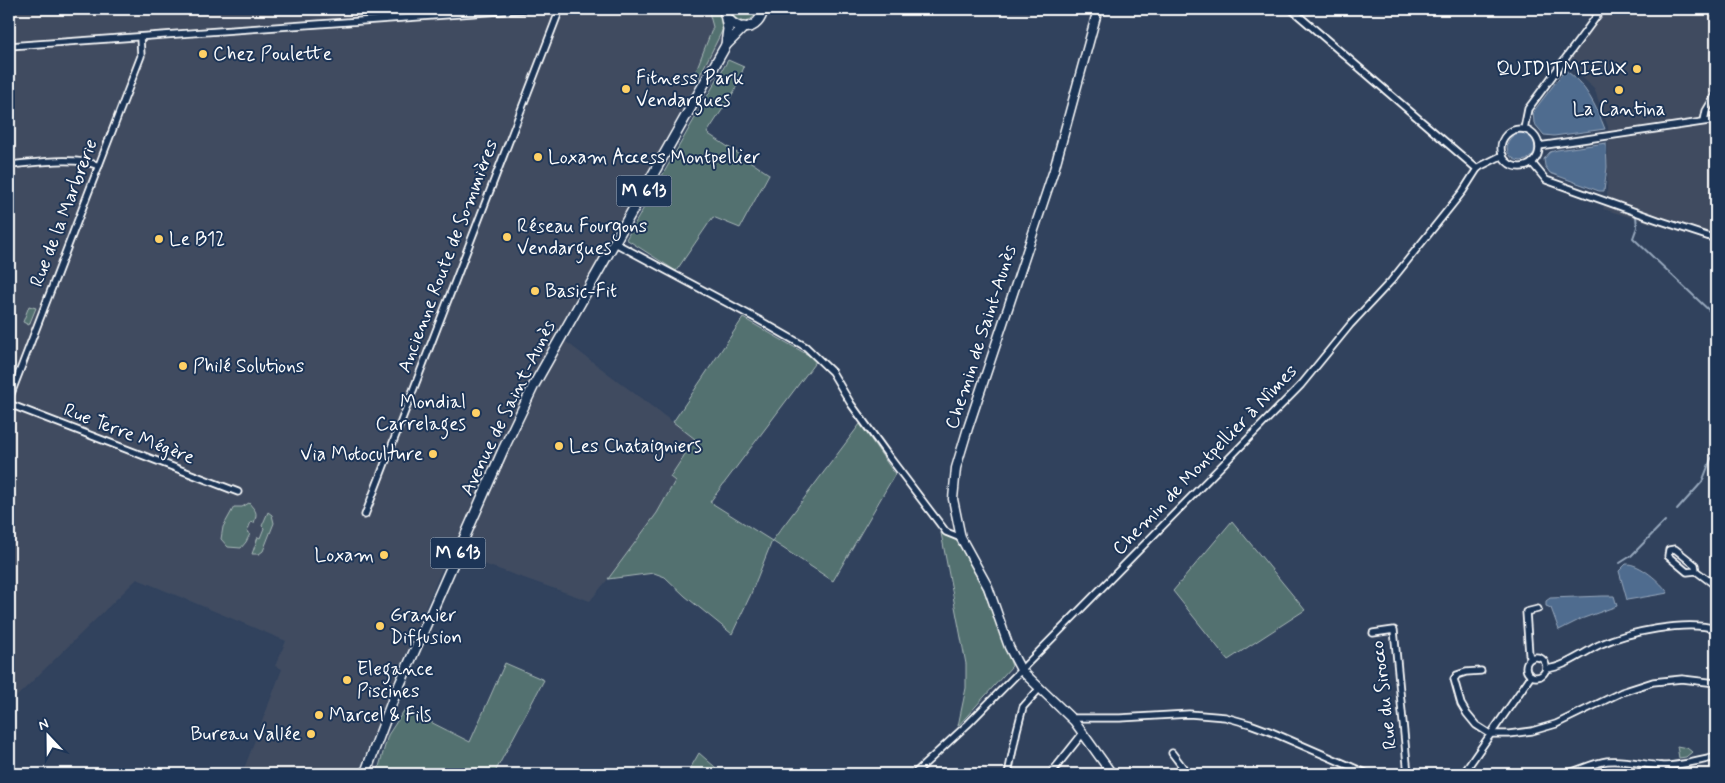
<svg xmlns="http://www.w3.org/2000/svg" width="1725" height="783" viewBox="0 0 1725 783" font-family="Mynerve,sans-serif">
	<rect width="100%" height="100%" fill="#31425d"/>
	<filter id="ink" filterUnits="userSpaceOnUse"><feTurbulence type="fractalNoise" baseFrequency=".02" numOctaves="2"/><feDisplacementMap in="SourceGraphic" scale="10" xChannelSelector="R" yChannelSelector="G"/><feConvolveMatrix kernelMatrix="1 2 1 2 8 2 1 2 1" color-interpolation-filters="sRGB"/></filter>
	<g filter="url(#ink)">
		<g fill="#3f4b61">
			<path d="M9,9H738L557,335L695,439L670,477L675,480L657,513L608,579L590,601L449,552L382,710L358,774H242L282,669L275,666L286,641L137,579L9,704Z"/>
			<path d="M1601,9H1716V243L1603,209L1607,197L1608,127L1594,88L1566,63Z"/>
		</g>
		<g fill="#537170" stroke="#a9b8b8">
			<path d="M706,9H718L722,17L723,29L697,81L693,78L713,27L709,12Z"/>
			<path d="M731,9H758C755,20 745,24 735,18Z"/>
			<path d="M728,60L744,67L735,90L707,133L769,174L740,228L713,217L676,271L626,239Z"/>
			<path d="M29,306L36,308L29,325L23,322Z"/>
			<path d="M743,318L817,360L710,502L772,541L860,424L895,474L833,581L772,541L750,596L732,634L685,596L665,577L654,573L608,579L657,513L675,481L670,477L695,439L673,422Z"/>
			<path d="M249,503C256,512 258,511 254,523L251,522L247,532L250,534L246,542L241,548L228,547L221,539L223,527L234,507H242Z"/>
			<path d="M268,512L272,515L274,523L263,551L259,554H252L258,537L260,538L264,528L262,526Z"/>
			<path d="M1232,521L1305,610L1228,660L1173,591Z"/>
			<path d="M941,533L957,541L983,588L1012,666L958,726L966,688V664Z"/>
			<path d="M505,663L544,680L494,774H377L388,735L405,709L470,742Z"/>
			<path d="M1677,746L1687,748L1692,752L1686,757L1679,758Z"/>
			<path d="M699,753L723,774H687Z"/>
		</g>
		<g fill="#506c8f" stroke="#96a7bc">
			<path d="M1565,70C1586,84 1596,106 1605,129L1554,136L1544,135L1534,123L1533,112Z"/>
			<circle cx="1521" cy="147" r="14"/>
			<path d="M1606,143L1607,167L1604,191H1599L1550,173L1545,166L1544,159L1550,152L1557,150Z"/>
			<path d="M1626,564C1639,563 1661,582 1668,593L1627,600L1619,571Z"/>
			<path d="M1603,596H1614L1617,606L1581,619L1559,630L1551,608L1546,606V601L1550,598Z"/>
		</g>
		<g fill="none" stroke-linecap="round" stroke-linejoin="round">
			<g stroke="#96a7bc" stroke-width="2">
				<path d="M1636,216L1637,227L1633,238L1716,317"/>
				<path d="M1677,510L1702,482L1711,459L1716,453"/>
				<path d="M1620,563L1631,556L1665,521"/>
			</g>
			<g stroke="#fff" stroke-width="9">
				<g id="minor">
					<path d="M1291,9L1477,169"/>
					<path d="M9,46L529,9"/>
					<path d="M1704,121L1706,111L1716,94"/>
					<circle cx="1520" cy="148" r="19"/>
					<path d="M1524,129L1528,109L1602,9"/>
					<path d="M1539,146L1716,120"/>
					<path d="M1532,163L1546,180L1658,220L1716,239"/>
					<path d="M9,165C34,163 76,156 99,166"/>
					<path d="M615,243L759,320L806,347L832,372L851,404L890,458L946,532L961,538"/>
					<path d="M9,399L141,56L140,37"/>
					<path d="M9,404L238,492"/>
					<path d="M365,515L560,9"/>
					<path d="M1696,571L1687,572L1668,556L1669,550L1675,549L1695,565L1696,571L1716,586"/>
					<path d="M1373,633L1394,630L1408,774"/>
					<circle cx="1536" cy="667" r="10"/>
					<path d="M1531,658L1529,654L1526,612L1538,609"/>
					<path d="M1546,669C1565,667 1583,653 1599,645C1627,632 1686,620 1716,629"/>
					<path d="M1481,671L1466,672L1457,675L1454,679L1461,704L1467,714L1476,725L1490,734H1509L1532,731L1556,724L1622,692L1653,682L1682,679L1716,683"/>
					<path d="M1071,718H1120L1189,714L1225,717L1250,724L1269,731L1368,774"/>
					<path d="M1172,753L1188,774"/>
					<path d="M1661,766L1663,774"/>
					<path d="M914,774L968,724L1301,385L1350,325L1391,281L1463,191L1477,169L1481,166L1503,155"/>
					<path d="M1008,774L1017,730L1023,707L1040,688"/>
					<path d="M1051,774L1052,772L1083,733"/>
					<path d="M1463,774L1531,676"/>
					<path d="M1566,774C1580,770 1593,763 1607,761C1626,759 1643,765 1662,766C1680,766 1698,761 1716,757"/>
				</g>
			</g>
			<g stroke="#fff" stroke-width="11">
				<path id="tertiary" d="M1098,9L1054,170L968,428L956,468L953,499L961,538L988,587L1009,647L1021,670L1074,721L1112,774"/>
			</g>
			<g stroke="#fff" stroke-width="12">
				<g id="primary">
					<path d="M724,9L728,29L726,45"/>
					<path d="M726,15C736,34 760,31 763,9"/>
					<path d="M365,774L392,702L503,450L534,385L726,45L744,27"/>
				</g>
			</g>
			<use href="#minor" stroke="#1d3557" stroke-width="5.5"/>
			<use href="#tertiary" stroke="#1d3557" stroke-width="8"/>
			<use href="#primary" stroke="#1d3557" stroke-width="9"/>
		</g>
	</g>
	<g fill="#ffd166" stroke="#1d3557" stroke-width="2">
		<circle cx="203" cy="54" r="5"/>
		<circle cx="1637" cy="69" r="5"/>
		<circle cx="626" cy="89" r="5"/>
		<circle cx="1619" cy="90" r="5"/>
		<circle cx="538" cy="157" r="5"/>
		<circle cx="507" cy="237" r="5"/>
		<circle cx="159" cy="239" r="5"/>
		<circle cx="535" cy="291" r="5"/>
		<circle cx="183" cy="366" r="5"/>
		<circle cx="476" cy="413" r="5"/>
		<circle cx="559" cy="446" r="5"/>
		<circle cx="433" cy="454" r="5"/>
		<circle cx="384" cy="555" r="5"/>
		<circle cx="380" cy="626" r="5"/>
		<circle cx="347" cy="680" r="5"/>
		<circle cx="319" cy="715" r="5"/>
		<circle cx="311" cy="734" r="5"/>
	</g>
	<g text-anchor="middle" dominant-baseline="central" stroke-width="4" stroke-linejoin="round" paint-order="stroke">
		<g fill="#1d3557" stroke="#bbc2cd" stroke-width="1">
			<rect x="616.5" y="175.5" width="55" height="31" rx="4"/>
			<rect x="430.5" y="537.5" width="55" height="31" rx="4"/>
		</g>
		<g font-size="18" font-weight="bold" fill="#fff">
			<text x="644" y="191">M 613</text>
			<text x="458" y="553">M 613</text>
		</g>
		<g font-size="19" fill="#fff" stroke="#1d3557" text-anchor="start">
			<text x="213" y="54">Chez Poulette</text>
			<text x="1627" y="69" text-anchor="end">QUIDITMIEUX</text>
			<text x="636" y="78">Fitness Park<tspan x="636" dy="22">Vendargues</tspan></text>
			<text x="1619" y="109" text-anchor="middle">La Cantina</text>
			<text x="548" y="157">Loxam Access Montpellier</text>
			<text x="517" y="226">Réseau Fourgons<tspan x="517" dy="22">Vendargues</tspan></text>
			<text x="169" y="239">Le B12</text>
			<text x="545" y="291">Basic-Fit</text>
			<text x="193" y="366">Philé Solutions</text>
			<text x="466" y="402" text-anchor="end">Mondial<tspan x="466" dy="22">Carrelages</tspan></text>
			<text x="569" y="446">Les Chataigniers</text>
			<text x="423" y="454" text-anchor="end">Via Motoculture</text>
			<text x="374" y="555" text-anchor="end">Loxam</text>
			<text x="390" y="615">Granier<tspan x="390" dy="22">Diffusion</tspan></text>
			<text x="357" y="669">Elegance<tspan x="357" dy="22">Piscines</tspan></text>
			<text x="329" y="715">Marcel &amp; Fils</text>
			<text x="301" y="734" text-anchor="end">Bureau Vallée</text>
		</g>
		<g font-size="19" fill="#fff" stroke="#1d3557">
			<text transform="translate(64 213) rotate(-69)">Rue de la Marbrerie</text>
			<text transform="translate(448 256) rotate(-69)">Ancienne Route de Sommières</text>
			<text transform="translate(981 337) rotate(-72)">Chemin de Saint-Aunès</text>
			<text transform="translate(508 408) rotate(-64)">Avenue de Saint-Aunès</text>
			<text transform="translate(129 434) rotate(21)">Rue Terre Mégère</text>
			<text transform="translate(1205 460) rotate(-46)">Chemin de Montpellier à Nîmes</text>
			<text transform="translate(1384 695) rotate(-97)">Rue du Sirocco</text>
		</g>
	</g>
	<rect width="1725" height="783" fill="none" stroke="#1d3557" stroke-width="30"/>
	<rect x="15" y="15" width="1695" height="753" fill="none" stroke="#fff" stroke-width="2" filter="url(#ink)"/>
	<g transform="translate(48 736) rotate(338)" stroke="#1d3557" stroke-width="4" paint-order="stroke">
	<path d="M0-4L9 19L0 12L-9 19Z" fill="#ffffff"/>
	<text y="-8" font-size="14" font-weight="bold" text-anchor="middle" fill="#ffffff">N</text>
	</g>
</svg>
